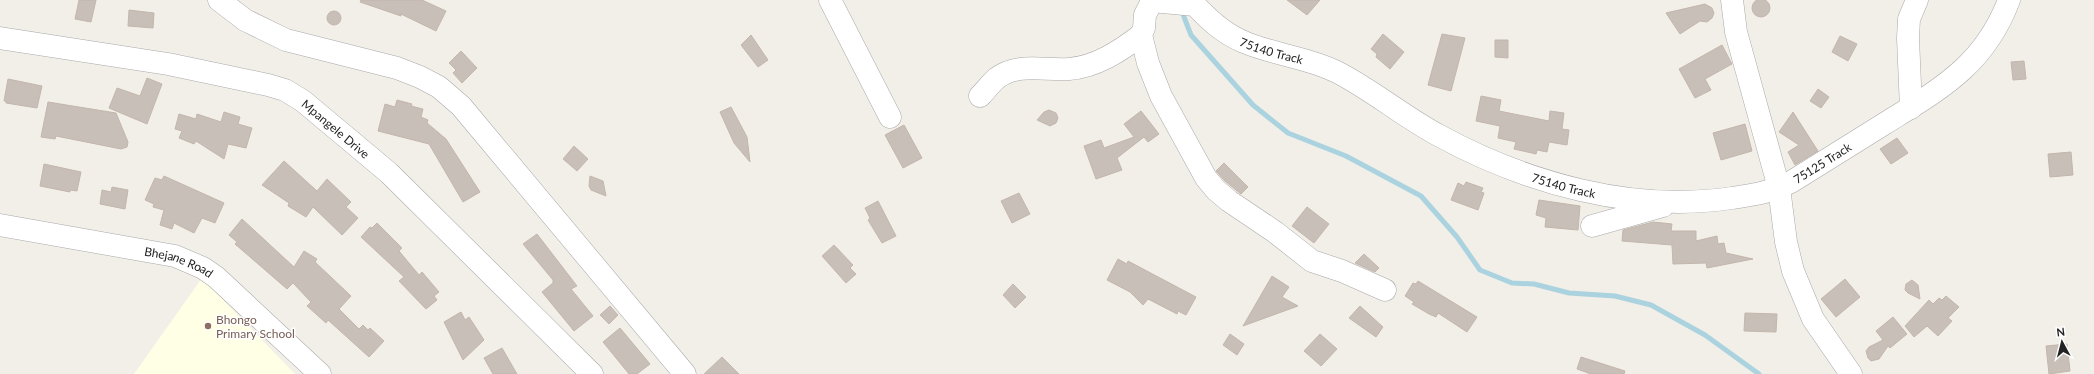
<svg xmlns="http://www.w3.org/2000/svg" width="2094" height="374" viewBox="0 0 2094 374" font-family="Lato,sans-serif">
	<rect width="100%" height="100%" fill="#f2efe9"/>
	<path fill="#ffffe5" d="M202,278L295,374H134Z"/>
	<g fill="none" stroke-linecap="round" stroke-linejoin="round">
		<path stroke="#aad3df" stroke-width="5" d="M1183,9L1184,17L1191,35L1253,105L1288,133L1346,156L1421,196L1457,237L1480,270L1512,283L1534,284L1569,293L1615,296L1651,305L1705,335L1759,374"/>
	</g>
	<g fill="#c7bfb8" stroke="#c4b6ab">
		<circle cx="1761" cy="8" r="9"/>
		<path d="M79,0H96L91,22L75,19Z"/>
		<path d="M361,0H422L446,11L436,31L401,14V16L360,2Z"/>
		<path d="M1287,0H1320L1307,15Z"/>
		<path d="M1705,4L1712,8L1714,13L1712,18L1707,22L1700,21L1680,34L1666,13Z"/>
		<path d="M129,10L154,13L153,28L128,26Z"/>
		<circle cx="334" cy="18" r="7"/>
		<path d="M1383,34L1404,52L1390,69L1376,57L1377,54L1371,49Z"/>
		<path d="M1442,34L1465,38L1451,91L1428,85Z"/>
		<path d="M751,35L768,60L758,67L741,45Z"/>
		<path d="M1840,36L1857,44L1848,61L1832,52Z"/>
		<path d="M1495,40H1508V58L1495,57Z"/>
		<path d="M1722,45L1732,64L1705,79L1711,90L1695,98L1679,69Z"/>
		<path d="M461,51L477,68L462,83L453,73L456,70L449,63Z"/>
		<path d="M2024,61L2026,79L2013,80L2011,62Z"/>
		<path d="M147,78L162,84L147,124L109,108L117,88L140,96Z"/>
		<path d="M8,79L42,86L37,108L6,103V101H4Z"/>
		<path d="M1818,89L1829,97L1821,108L1810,101Z"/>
		<path d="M1481,96L1501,100L1499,111L1549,121L1550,111L1564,113L1562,129L1569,130L1567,145L1549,142L1547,152L1537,150L1536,154L1514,149L1516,142L1498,138L1500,126L1476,121Z"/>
		<path d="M397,100L412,104L411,106L423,109L421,117L428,120L427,123L446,139L480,192L463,202L429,144L378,131L385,104L395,107Z"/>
		<path d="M48,102L116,113L128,142L127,147L121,149L56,136L55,139L41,137Z"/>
		<path d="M731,107L747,137L750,162L734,143L720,112Z"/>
		<path d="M1049,110L1056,113L1058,118L1056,123L1050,126L1037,120L1044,112Z"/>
		<path d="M1141,111L1159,134L1148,142L1144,137L1117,158L1122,170L1096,179L1084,146L1101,140L1104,148L1134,137L1124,124Z"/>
		<path d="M224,112L240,117L238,124L252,128L246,148L228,144L224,159L196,141L194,144L179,138L182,131L175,129L179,114L196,119L197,114L221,122Z"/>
		<path d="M1793,112L1818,151L1795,165L1788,152L1799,145L1779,132Z"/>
		<path d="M1745,124L1752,151L1721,160L1713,133Z"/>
		<path d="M904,125L922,158L903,168L885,135Z"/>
		<path d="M1897,138L1908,153L1891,164L1880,149Z"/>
		<path d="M574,146L588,159L577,171L563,159Z"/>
		<path d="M2071,152L2073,175L2050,177L2048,154Z"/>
		<path d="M284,161L317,191L327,179L351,202L346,207L358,218L342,235L313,207L306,217L288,206L289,203L262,185Z"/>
		<path d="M1224,163L1248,187L1241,194L1225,181L1216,171Z"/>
		<path d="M44,164L81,172L77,191L70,190V192L40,186Z"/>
		<path d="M164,176L224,203L215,223L202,218L194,233L174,223L172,229L160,225L164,210L153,207L154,204L145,200L155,178L162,180Z"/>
		<path d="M590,176L603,181L606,196L591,190L589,186Z"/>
		<path d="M1466,182L1483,188L1481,192L1484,193L1478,210L1451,200L1458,183L1464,186Z"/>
		<path d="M112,187L128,190L125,209L100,204L102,190L111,192Z"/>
		<path d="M1019,193L1030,214L1012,223L1001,201Z"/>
		<path d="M1539,200L1580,206L1578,230L1545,227L1546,218L1536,215Z"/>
		<path d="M878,201L896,236L882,243L868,220L870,218L865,208Z"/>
		<path d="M1307,207L1329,224L1314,243L1292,226Z"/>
		<path d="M242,219L294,267L304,251L317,259L315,262L351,296L339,309L359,329L363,325L368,330L370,328L384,341L369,357L328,320L326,323L307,306L311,302L293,283L287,289L235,244L237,242L229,235Z"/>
		<path d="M1653,222L1672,224L1671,231H1696V241L1717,236L1718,244L1724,243L1726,253L1753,259L1707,268L1706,263L1673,264L1672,245L1622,241L1623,230Z"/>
		<path d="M377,223L402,248L399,251L419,275L422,272L439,292L434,296L437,300L426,309L399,281L404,277L361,237L370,227L372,228Z"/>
		<path d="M537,234L577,286L571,289L593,316L574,331L542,292L553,283V280L523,244Z"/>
		<path d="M834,245L853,265L850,268L856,274L846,283L822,256Z"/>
		<path d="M1364,254L1379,268L1375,272L1355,263Z"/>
		<path d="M1118,259L1127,264L1128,261L1196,297L1186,315L1178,311L1177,314L1148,299L1143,305L1130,292L1107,280Z"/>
		<path d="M1272,276L1289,287L1282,297L1298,306L1243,326Z"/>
		<path d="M1845,279L1860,297L1836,317L1821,299Z"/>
		<path d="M1912,280L1918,285L1920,299L1908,293L1905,290L1906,284Z"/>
		<path d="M1418,281L1477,317L1467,332L1438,313L1436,317L1429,314L1412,304L1414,302L1405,296L1413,283L1416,284Z"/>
		<path d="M1013,284L1026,297L1015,308L1003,295Z"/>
		<path d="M1946,296L1959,307L1948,318L1952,321L1938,336L1927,326L1914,337L1905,326L1929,300L1933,304L1939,298L1942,300Z"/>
		<path d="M610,306L618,315L609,324L600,315Z"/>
		<path d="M1360,306L1383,327L1376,337L1349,318Z"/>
		<path d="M461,312L465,320L469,317L484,340L463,360L444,322Z"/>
		<path d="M1745,313L1777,314L1776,332L1744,331Z"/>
		<path d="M1893,317L1907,334L1890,348L1888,346L1879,359L1871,361L1868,358L1866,351L1869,347L1883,340L1876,331Z"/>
		<path d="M620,328L650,364L637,374H629L603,342Z"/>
		<path d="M1230,334L1244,344L1237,355L1223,345Z"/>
		<path d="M1320,334L1337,349L1321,366L1304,351Z"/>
		<path d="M2067,344L2070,371L2049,374L2046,346Z"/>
		<path d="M502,348L517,374H493L484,358Z"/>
		<path d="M722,357L739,374H704Z"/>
		<path d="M1581,357L1625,371L1624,374H1591L1577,369Z"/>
	</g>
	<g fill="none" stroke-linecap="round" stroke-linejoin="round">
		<g stroke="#a9a9a9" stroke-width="23">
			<g id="minor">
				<path d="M219,0L245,20L286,40L397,68L420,77L439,87L461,106L685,374"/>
				<path d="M830,0L890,117"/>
				<path d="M1732,0L1736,32L1779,188L1786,242L1793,271L1813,319L1851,374"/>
				<path id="s1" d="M1152,1L1195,5C1209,20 1224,34 1244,42C1274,55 1307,57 1337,72C1372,90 1403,116 1438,135C1526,183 1632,213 1732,198C1752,195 1773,192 1791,182C1822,163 1853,143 1884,124C1940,89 1984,66 2009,0"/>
				<path d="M1152,1L1145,15L1144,28L1141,35L1148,63L1161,96L1206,178L1216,190L1229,201L1275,232L1312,261L1342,271L1385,290"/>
				<path id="s2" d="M0,38L168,64L268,85L285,90L303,101L389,173L592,374"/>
				<path d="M980,96C986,90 991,83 997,78C1018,62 1046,71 1069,69C1096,67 1120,51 1141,35"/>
				<path d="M1911,108L1908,38L1909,19L1917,0"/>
				<path id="s3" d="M0,225L175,256L203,268L216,277L320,374"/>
				<path d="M1592,226L1663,206"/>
			</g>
		</g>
		<use href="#minor" stroke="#fff" stroke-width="22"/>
	</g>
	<circle fill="#8d6e63" stroke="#fff" stroke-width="1.5" cx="208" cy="326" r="4"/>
	<g text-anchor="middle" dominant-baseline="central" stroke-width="3" stroke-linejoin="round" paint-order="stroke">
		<g font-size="12" fill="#222" stroke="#fff">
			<text stroke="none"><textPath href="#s1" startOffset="134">75140 Track</textPath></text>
			<text stroke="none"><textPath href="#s2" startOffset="354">Mpangele Drive</textPath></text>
			<text stroke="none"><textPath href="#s1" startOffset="726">75125 Track</textPath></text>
			<text stroke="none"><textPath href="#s1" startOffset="458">75140 Track</textPath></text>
			<text stroke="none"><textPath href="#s3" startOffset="183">Bhejane Road</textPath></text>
		</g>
		<g font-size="12" fill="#785e54" stroke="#fff" text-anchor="start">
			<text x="216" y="319">Bhongo<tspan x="216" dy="14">Primary School</tspan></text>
		</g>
	</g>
	<g transform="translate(2062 342) rotate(353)" stroke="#ffffff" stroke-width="3" paint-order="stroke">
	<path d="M0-3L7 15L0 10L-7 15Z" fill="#222222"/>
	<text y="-6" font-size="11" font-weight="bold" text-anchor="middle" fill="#222222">N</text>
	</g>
</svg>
